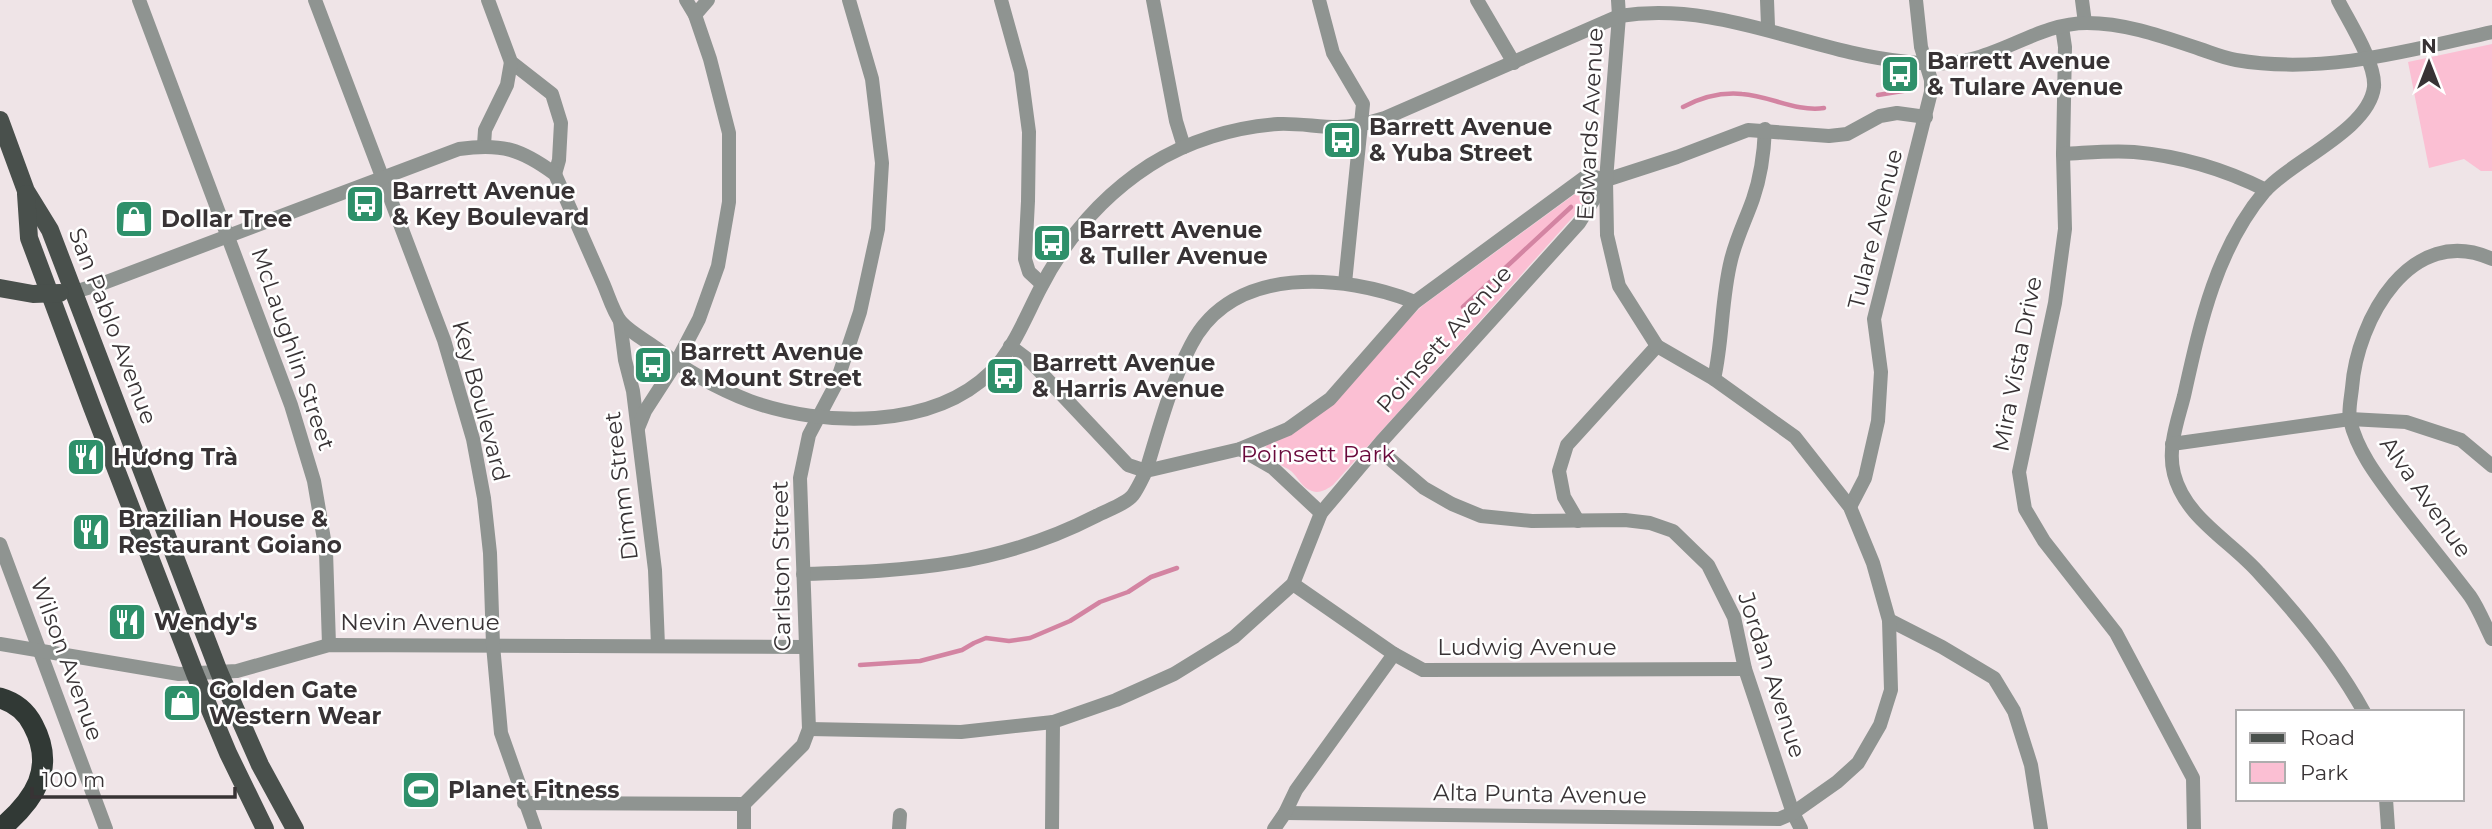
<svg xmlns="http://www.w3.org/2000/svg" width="2492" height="829" viewBox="0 0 2492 829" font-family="Montserrat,sans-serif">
	<rect width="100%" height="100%" fill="#efe4e7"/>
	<g fill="#fbbfd3">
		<path d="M2492,44V171H2481L2464,159L2429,168L2408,62Z"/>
		<path d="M1586,190L1590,197L1572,218L1333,485C1327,489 1320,494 1312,491C1302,488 1298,477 1291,471C1280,463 1269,463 1264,450L1267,445L1289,435L1422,306L1579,191Z"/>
	</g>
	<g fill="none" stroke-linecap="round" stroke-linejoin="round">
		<g stroke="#d384a2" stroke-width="4.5">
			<path d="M1878,95L1909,90"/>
			<path d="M1683,107C1700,98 1721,92 1742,94C1770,96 1796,112 1824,108"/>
			<path d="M1463,307L1571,207"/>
			<path d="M860,665L920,661L962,650L974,643L986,638L1009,641L1030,638L1070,621L1100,602L1128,592L1151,577L1177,568"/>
		</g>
		<g stroke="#8f9491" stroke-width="14">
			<path d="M139,0L291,405L314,481L326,551L329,645"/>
			<path d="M488,0L511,62L552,94L561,123L559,160L555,174"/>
			<path d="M1001,0L1021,72L1029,132L1028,201L1025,259L1029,272L1042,284"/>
			<path d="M1153,0L1176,121L1184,147"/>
			<path d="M1319,0L1333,53L1363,104L1345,283"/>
			<path d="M1477,0L1514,63"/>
			<path d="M1767,0L1768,26"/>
			<path d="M2082,0L2085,23"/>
			<path d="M2338,0C2349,22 2376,63 2374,87C2369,130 2291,161 2265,191C2216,249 2200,324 2184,396C2178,420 2167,448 2174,474C2185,518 2231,541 2259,573C2298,615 2336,661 2364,712"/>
			<path d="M695,15L708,0"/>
			<path d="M2062,27L2065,47L2063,154L2065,229L2055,303L2019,472L2025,509L2044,541L2116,633L2193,778L2194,829"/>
			<path d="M484,145L485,130L507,85L511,62"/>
			<path d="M2063,154C2086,153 2111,150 2134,152C2180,156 2226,170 2266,190"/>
			<path d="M2492,259C2411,222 2357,320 2352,388C2351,398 2348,411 2350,420C2357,450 2376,475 2394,499C2419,532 2445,563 2470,596C2479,609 2485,625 2492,639"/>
			<path d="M620,321L625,360L633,391L655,570L658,646"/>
			<path d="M1010,346L1030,361L1128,465L1146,471C1159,429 1170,385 1191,345C1233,264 1343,274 1415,302"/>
			<path d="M1714,379C1723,340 1721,300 1731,260C1736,239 1746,219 1753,199C1761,176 1764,153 1765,129"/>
			<path d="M638,428L645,411L676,363L699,319L718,266L729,202V133L710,59L695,15L686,0"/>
			<path d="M2172,444L2350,419L2406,422L2461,440L2492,466"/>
			<path d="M1377,448L1424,488L1452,504L1481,516L1532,521L1625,520L1650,523L1673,531L1708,565L1734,617L1745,669L1793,813L1801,829"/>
			<path d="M1240,449L1273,468L1321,513"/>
			<path d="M1850,507L1865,478L1878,421L1881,372L1874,319L1931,92V80L1921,47L1916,0"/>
			<path d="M1578,521L1564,497L1559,471L1567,445L1657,346"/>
			<path d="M0,544L106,829"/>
			<path d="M803,574C910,571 999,566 1096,516C1107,510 1126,504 1133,495C1138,488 1142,479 1146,471L1240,449L1288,429L1330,399L1415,302L1584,178L1595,177L1606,180"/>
			<path d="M1293,584L1394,654L1423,670L1745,669"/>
			<path d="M1889,620L1942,647L1994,678L2014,711L2031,765L2041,829"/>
			<path d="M0,644L179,674L237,671L329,645L805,647"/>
			<path d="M809,729L961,732L1053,722L1116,700L1174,674L1234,637L1293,584L1321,513L1381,442L1579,223L1606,180L1677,157L1748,130L1829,136L1847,134L1880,116L1897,113L1926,117"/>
			<path d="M2386,799L2388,829"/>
			<path d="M524,803L744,804"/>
			<path d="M1285,813L1779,819L1793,813L1837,782L1858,763L1880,725L1891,690L1889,620L1873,563L1850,507L1795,437L1714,379L1657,346L1619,286L1607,235L1606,180L1619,16L1618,0"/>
			<path d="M744,829V804L803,745L809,729L800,478L809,435L836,384L860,312L878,229L882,163L872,79L849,0"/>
			<path d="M899,829L900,815"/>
			<path d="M1052,829L1053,722"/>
			<path d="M1274,829L1285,813L1296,790L1394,654"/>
		</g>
		<g stroke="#8f9491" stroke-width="14">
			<path d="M315,0L444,340L473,439L484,498L490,553L493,645L501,733L535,829"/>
			<path d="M74,292L101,284L459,149C502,143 521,149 555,174C571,210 587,246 603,283C608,294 613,312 621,322C630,332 645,340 656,348C685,370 716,388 750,401C822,427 932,430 991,372C1013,350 1026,316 1040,289C1066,238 1102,196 1150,165C1188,141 1234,127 1278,124C1298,123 1318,127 1337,127C1354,127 1369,123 1385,118L1619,16C1723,0 1808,53 1908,62C1930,64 1950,65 1972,59C2011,49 2046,23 2087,23C2126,23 2164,37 2200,49C2212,53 2224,58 2236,60C2322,75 2408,51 2492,32"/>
		</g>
		<g stroke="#49504c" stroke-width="18">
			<path d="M0,120L26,191L50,230L219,672L260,765L295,829"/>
			<path d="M26,194L29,238L92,407L195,674L228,753L265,829"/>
			<path d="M0,288L33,294L60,293"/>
		</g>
		<path stroke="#313935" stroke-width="21" d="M0,698C14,702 26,711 33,725C56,768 35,800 0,829"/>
	</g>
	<defs>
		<g id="bus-square" transform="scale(2.0125)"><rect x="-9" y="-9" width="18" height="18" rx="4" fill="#2e906a" stroke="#fff"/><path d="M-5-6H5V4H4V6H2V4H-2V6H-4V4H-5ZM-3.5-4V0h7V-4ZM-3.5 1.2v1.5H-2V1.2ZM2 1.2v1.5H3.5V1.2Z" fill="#fff"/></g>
		<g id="shop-square" transform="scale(2.0125)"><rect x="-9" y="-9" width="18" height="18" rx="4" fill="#2e906a" stroke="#fff"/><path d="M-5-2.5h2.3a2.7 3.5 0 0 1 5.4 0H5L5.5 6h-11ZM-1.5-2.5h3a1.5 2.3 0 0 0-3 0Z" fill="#fff"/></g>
		<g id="restaurant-square" transform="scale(2.0125)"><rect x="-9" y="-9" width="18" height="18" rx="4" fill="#2e906a" stroke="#fff"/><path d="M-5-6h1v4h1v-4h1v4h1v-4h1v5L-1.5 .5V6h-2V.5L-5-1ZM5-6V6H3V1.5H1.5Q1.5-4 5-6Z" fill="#fff"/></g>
		<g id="stadium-square" transform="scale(2.0125)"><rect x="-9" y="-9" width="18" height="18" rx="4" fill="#2e906a" stroke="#fff"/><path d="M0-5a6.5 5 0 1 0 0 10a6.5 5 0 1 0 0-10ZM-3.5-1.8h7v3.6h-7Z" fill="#fff"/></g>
	</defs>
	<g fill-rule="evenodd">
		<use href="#bus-square" x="1900" y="74"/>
		<use href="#bus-square" x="1342" y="140"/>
		<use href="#bus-square" x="365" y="204"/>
		<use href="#shop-square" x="134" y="219"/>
		<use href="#bus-square" x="1052" y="243"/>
		<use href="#bus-square" x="653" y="365"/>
		<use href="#bus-square" x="1005" y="376"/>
		<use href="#restaurant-square" x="86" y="457"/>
		<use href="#restaurant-square" x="91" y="532"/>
		<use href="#restaurant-square" x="127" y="622"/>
		<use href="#shop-square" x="182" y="703"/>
		<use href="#stadium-square" x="421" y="790"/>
	</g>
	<g text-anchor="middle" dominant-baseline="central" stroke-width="5" stroke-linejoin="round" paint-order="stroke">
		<g font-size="23" font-weight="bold" fill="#383335" stroke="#fff" text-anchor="start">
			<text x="1927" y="61">Barrett Avenue<tspan x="1927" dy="26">&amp; Tulare Avenue</tspan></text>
			<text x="1369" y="127">Barrett Avenue<tspan x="1369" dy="26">&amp; Yuba Street</tspan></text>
			<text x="392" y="191">Barrett Avenue<tspan x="392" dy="26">&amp; Key Boulevard</tspan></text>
			<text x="161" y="219">Dollar Tree</text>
			<text x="1079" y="230">Barrett Avenue<tspan x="1079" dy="26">&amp; Tuller Avenue</tspan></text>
			<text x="680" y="352">Barrett Avenue<tspan x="680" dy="26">&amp; Mount Street</tspan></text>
			<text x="1032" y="363">Barrett Avenue<tspan x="1032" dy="26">&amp; Harris Avenue</tspan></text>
			<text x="113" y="457">Hương Trà</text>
			<text x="118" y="519">Brazilian House &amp;<tspan x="118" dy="26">Restaurant Goiano</tspan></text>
			<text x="154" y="622">Wendy's</text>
			<text x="209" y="690">Golden Gate<tspan x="209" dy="26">Western Wear</tspan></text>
			<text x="448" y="790">Planet Fitness</text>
		</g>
		<g font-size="23" fill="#383335" stroke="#fff">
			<text transform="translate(1590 124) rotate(-87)">Edwards Avenue</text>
			<text transform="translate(1875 229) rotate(-76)">Tulare Avenue</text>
			<text transform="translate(113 326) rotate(69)">San Pablo Avenue</text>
			<text transform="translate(1444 339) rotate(-48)">Poinsett Avenue</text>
			<text transform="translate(293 349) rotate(71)">McLaughlin Street</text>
			<text transform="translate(2017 364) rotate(-79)">Mira Vista Drive</text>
			<text transform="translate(481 401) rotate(75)">Key Boulevard</text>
			<text transform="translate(621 486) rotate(-97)">Dimm Street</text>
			<text transform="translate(2426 497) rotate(55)">Alva Avenue</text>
			<text transform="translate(781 566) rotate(-91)">Carlston Street</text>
			<text x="420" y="622">Nevin Avenue</text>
			<text x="1527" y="647">Ludwig Avenue</text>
			<text transform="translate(67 659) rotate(70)">Wilson Avenue</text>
			<text transform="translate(1772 675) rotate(72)">Jordan Avenue</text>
			<text transform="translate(1540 794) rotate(1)">Alta Punta Avenue</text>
		</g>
		<g font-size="23" fill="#69093b" stroke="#fff">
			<text x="1318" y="454">Poinsett Park</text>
		</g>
	</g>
	<rect x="2236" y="710" width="228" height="91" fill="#ffffff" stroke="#afadae" stroke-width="2"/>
	<rect x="2250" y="733" width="35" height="10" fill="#49504c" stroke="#afadae" stroke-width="2"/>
	<text x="2300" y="745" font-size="21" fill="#383335">Road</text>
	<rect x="2250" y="762" width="35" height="21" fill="#fbbfd3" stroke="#afadae" stroke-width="2"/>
	<text x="2300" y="780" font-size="21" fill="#383335">Park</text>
	<g transform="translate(2429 63)" stroke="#ffffff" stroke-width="5" paint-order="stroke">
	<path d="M0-5L12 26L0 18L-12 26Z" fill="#383335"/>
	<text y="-10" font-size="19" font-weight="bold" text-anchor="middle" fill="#383335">N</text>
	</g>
	<path d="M32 787v10h203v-10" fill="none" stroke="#383335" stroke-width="3.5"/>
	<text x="42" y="787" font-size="21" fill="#383335" stroke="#ffffff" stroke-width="5" paint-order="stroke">100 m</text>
</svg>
